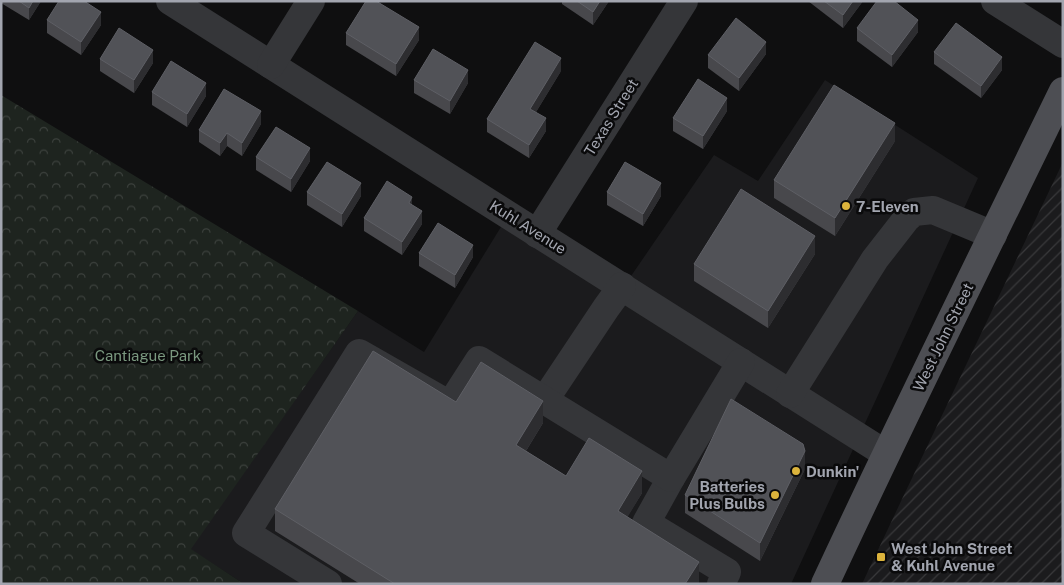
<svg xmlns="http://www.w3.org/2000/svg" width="1064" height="585" viewBox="0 0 1064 585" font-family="'Public Sans',sans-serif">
	<defs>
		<pattern id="industrial-furrows" width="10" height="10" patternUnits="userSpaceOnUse" patternTransform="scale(1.25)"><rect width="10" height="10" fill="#1b1b1d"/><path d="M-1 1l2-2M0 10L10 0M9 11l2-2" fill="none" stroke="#39393b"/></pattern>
		<pattern id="park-crowns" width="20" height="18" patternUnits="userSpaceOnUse" patternTransform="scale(1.25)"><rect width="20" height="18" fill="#1e241f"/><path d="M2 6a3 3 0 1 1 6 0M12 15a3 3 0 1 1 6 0" fill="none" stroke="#3c413d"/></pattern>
	</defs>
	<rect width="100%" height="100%" fill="#0f0f10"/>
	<path fill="#1b1b1d" d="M825,80L978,178L791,584H244L190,549L358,311L424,352L504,222L618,295L714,155L758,181Z"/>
	<path fill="url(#industrial-furrows)" d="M1063,162V584H862L903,497Z"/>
	<path fill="url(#park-crowns)" d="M1,95L358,311L191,549L244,584H1Z"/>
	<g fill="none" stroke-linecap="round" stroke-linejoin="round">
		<g stroke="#353639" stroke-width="28">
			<path d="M170,1L886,454"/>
			<path d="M995,1L1063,44"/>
			<path d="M271,65L311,1"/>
			<path d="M537,234L684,1"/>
			<path d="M790,394L875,259L907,218L914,212L933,210L993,235"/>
			<path d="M544,401L606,308L622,286"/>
			<path d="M671,478L646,523L727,572L721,584"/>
			<path d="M328,584L246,533L359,353L450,405L479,360L671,478L741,362"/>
		</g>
		<path stroke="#4d4e53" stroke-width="28" d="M825,584C902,418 983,255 1063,91"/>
	</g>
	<g fill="#48484c">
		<path d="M1,1H41L29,20L1,3Z"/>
		<path d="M562,1H609L593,25L562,4Z"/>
		<path d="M808,1H863L843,28Z"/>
		<path d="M47,20L101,25L81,55L47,33Z"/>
		<path d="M857,28L918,32L892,67L857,41Z"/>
		<path d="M346,33L419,40L396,76L346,45Z"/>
		<path d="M934,52L1002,70L981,98L934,64Z"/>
		<path d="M766,54L739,91L708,68V55Z"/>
		<path d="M100,59L153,63L134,93L100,71Z"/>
		<path d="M561,71L536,112L546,131L529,158L487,132V119Z"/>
		<path d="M414,80L468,83L450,114L414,93Z"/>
		<path d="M152,92L206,96L187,127L152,105Z"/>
		<path d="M727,111L703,149L673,131V118Z"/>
		<path d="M261,124L242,156L227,146L220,156L199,142V130Z"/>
		<path d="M895,141L835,236L774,198V180Z"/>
		<path d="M256,157L310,161L291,192L256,170Z"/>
		<path d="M307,192L361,196L342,227L307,205Z"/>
		<path d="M607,192L661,196L643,226L607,205Z"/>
		<path d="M412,205L422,224L402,255L364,231V218Z"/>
		<path d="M419,253L473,257L455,288L419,266Z"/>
		<path d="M815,254L768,328L694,281V264Z"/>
		<path d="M456,402L543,423L526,451L566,476L642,493L627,517L699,584H360L275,531V509Z"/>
		<path d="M805,469L760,561L685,513V495Z"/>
	</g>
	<g fill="#2d2d30">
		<path d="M33,1H41L29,20V8Z"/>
		<path d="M600,1H609L593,25V12Z"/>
		<path d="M853,1H863L843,28V15Z"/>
		<path d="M101,12V25L81,55V42Z"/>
		<path d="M918,20V32L892,67V55Z"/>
		<path d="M419,27V40L396,76V64Z"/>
		<path d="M766,42V54L739,91V78Z"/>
		<path d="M153,50V63L134,93V80Z"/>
		<path d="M1002,57V70L981,98V86Z"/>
		<path d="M561,58V71L530,122V109Z"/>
		<path d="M468,70V83L450,114V101Z"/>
		<path d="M206,83V96L187,127V114Z"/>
		<path d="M727,98V111L703,149V136Z"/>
		<path d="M261,111V124L242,156V143Z"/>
		<path d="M546,118V131L529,158V145Z"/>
		<path d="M895,123V141L835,236V218Z"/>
		<path d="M227,133V146L220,156V143Z"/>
		<path d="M310,148V161L291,192V179Z"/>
		<path d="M361,183V196L342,227V214Z"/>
		<path d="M661,183V196L643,226V214Z"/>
		<path d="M412,197V210L409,203Z"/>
		<path d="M422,211V224L402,255V242Z"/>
		<path d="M815,236V254L768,328V311Z"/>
		<path d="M473,245V257L455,288V275Z"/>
		<path d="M543,401V423L516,467V445Z"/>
		<path d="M805,451V469L760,561V543Z"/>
		<path d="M642,471V493L618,533V511Z"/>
		<path d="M699,562V584H685Z"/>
	</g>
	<g fill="#515257" stroke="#5e5f65">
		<path d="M19,1H33L29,8Z"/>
		<path d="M59,1H84L101,12L81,42L47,20Z"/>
		<path d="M366,1H376L419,27L396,64L346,33Z"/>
		<path d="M577,1H600L593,12Z"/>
		<path d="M824,1H853L843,15Z"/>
		<path d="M877,1H894L918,20L892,55L857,28Z"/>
		<path d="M736,18L766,42L739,78L708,55Z"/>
		<path d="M956,23L1002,57L981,86L934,52Z"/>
		<path d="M119,28L153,50L134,80L100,59Z"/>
		<path d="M535,42L561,58L530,109L546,118L529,145L487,119Z"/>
		<path d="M433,49L468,70L450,101L414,80Z"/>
		<path d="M171,61L206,83L187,114L152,92Z"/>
		<path d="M698,79L727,98L703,136L673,118Z"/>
		<path d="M834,85L895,123L835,218L774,180Z"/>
		<path d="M224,89L261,111L242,143L227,133L220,143L199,130Z"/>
		<path d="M276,127L310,148L291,179L256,157Z"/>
		<path d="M327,162L361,183L342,214L307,192Z"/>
		<path d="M625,162L661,183L643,214L607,192Z"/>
		<path d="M387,181L412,197L409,203L422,211L402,242L364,218Z"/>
		<path d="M741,189L815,236L768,311L694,264Z"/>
		<path d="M438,223L473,245L455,275L419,253Z"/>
		<path d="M373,351L456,402L481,362L543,401L516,445L566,476L589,438L642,471L618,511L699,562L685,584H395L275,509Z"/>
		<path d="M731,399L803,444L805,451L760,543L685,495Z"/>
	</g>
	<g fill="#dbb33c" stroke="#0a0a0b" stroke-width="2">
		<circle cx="846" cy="206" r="5"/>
		<circle cx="796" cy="471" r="5"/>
		<circle cx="775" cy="495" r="5"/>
		<rect x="876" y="552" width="10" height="10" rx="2.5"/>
	</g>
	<g text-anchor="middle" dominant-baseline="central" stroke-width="5" stroke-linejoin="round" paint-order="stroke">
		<g font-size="15" fill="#a2a5af" stroke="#0a0a0b">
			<text transform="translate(611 117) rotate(-58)">Texas Street</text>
			<text transform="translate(528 227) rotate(32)">Kuhl Avenue</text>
			<text transform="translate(943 337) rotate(-64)">West John Street</text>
		</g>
		<g font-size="15" font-weight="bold" fill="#a2a5af" stroke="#0a0a0b" text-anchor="start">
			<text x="856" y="206">7-Eleven</text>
			<text x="806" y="471">Dunkin'</text>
			<text x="765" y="486" text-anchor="end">Batteries<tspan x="765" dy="17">Plus Bulbs</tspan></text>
			<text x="891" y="548">West John Street<tspan x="891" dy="17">&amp; Kuhl Avenue</tspan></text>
		</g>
		<g font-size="15" fill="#7a987f" stroke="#0a0a0b">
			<text x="148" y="355">Cantiague Park</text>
		</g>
	</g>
	<rect width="1064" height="585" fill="none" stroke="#a2a5af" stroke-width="5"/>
</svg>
